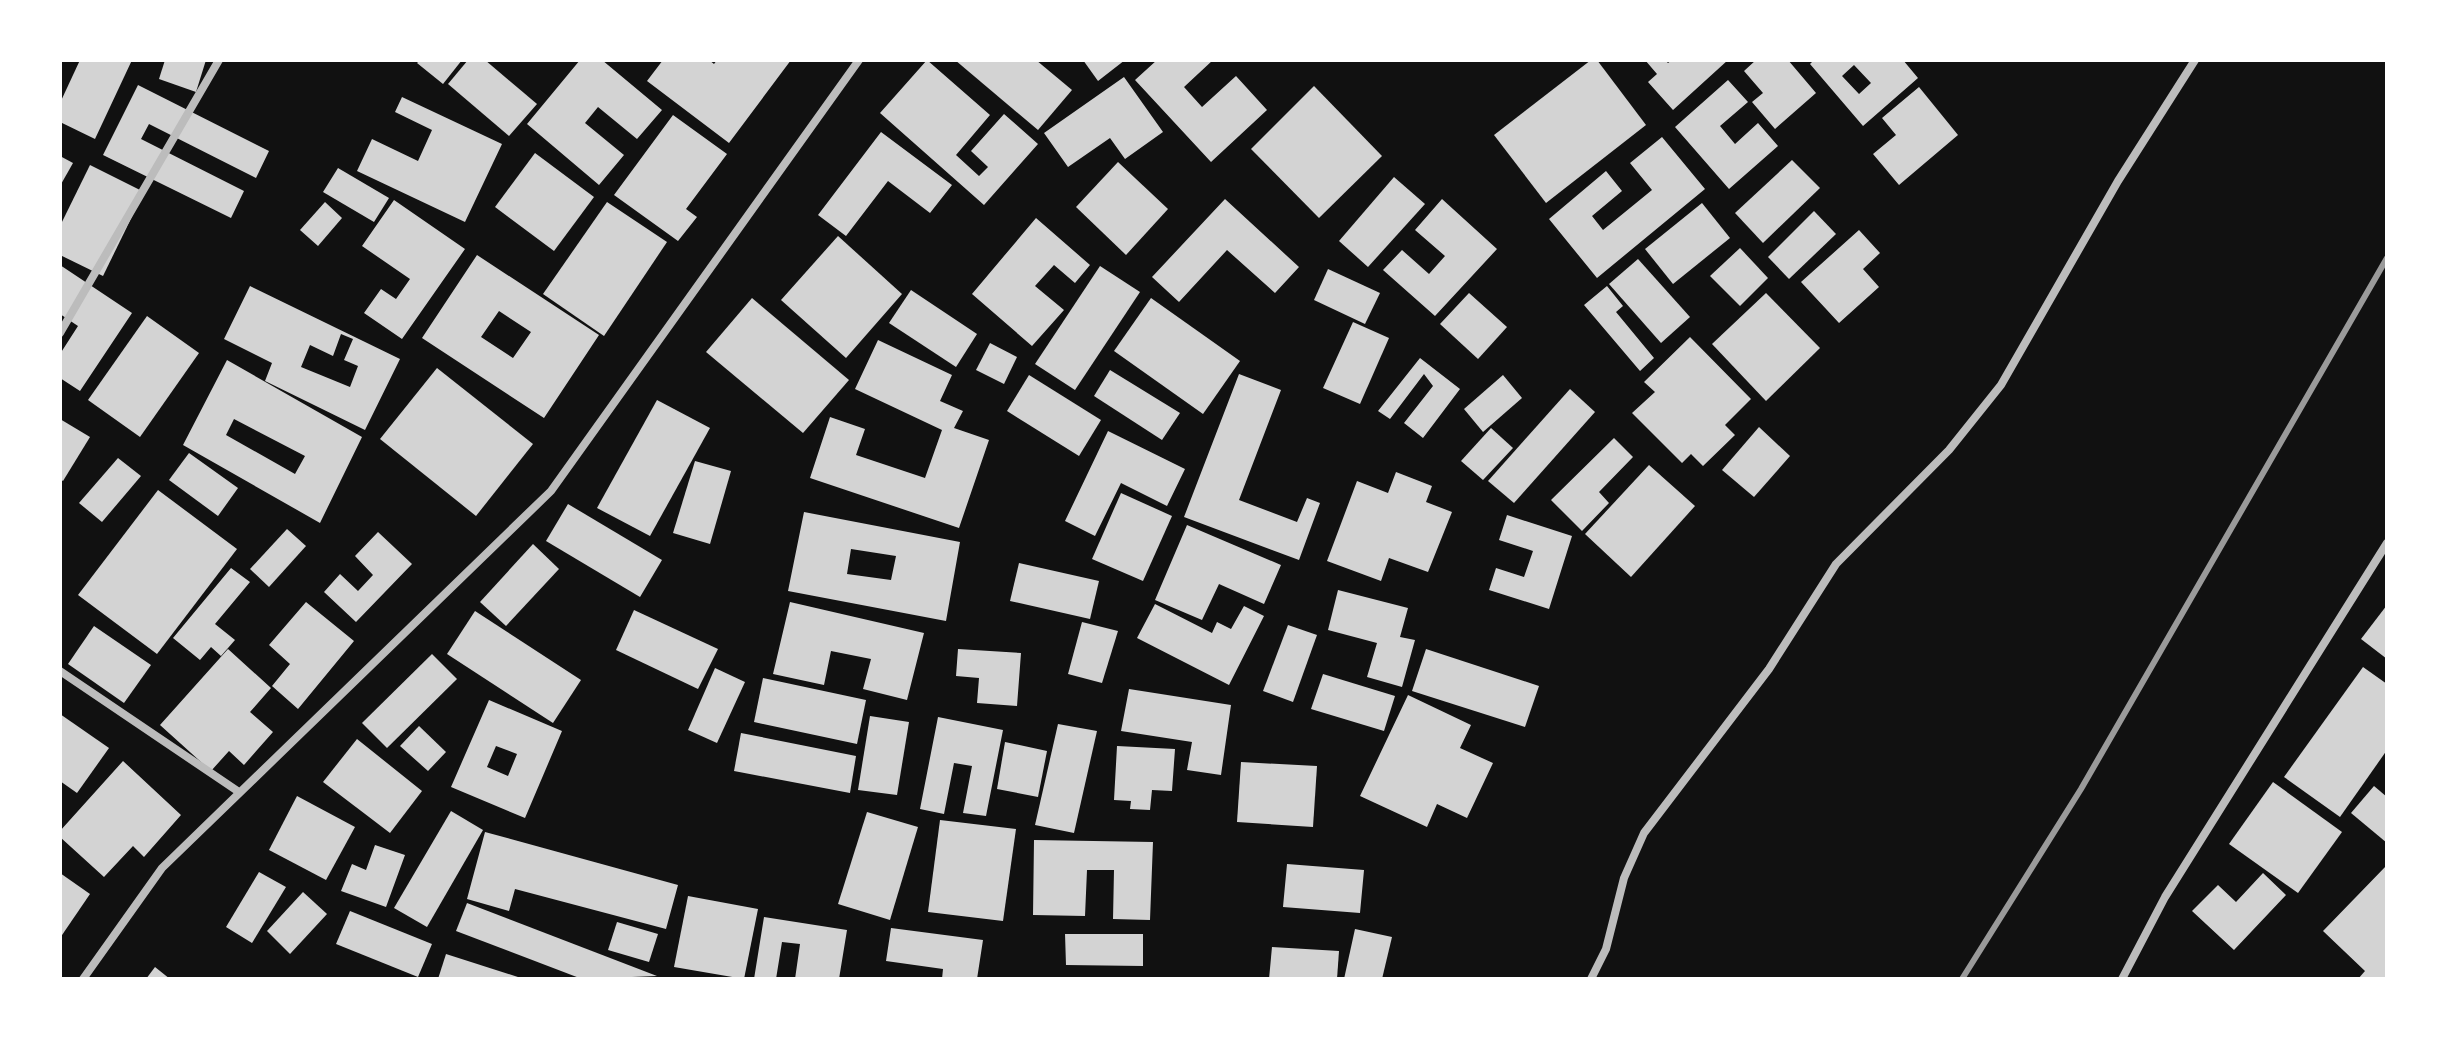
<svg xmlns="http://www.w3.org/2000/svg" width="2447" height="1039" viewBox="0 0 2447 1039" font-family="'PT Serif',serif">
	<rect width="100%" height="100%" fill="#111"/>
	<g fill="#d3d3d3" fill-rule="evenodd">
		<path d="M80,60H132L95,139L60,122V103Z"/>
		<path d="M165,60H206L196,92L159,79Z"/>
		<path d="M420,60H462L443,84L417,63Z"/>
		<path d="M468,60H485L537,104L509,136L448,84Z"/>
		<path d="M580,60H602L662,110L637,139L598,107L585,123L624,155L599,185L527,124Z"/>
		<path d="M663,60H709L714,64L717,60H791L729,143L647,81Z"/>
		<path d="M927,60L990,115L956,155L979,176L988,167L971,151L1004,114L1038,144L984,205L880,113Z"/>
		<path d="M955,60H1036L1072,90L1038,130Z"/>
		<path d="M1083,60H1125L1098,81Z"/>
		<path d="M1157,60H1213L1184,87L1202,107L1236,76L1267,110L1211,162L1135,80Z"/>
		<path d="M1591,60H1597L1646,125L1546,203L1494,135Z"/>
		<path d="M1645,60H1665L1668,63L1672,60H1728L1673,110L1648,82L1657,74Z"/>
		<path d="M1756,60H1788L1816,93L1775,129L1752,102L1763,93L1744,71Z"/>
		<path d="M1814,60H1903L1918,78L1863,126L1810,64ZM1854,65L1871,83L1859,94L1842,76Z"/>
		<path d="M1124,77L1163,132L1125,159L1110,138L1068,167L1044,133Z"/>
		<path d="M1728,80L1748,102L1720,126L1735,144L1758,123L1778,146L1729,189L1675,127Z"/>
		<path d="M138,85L269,151L256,178L149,124L141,139L244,191L231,218L103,155Z"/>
		<path d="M1314,86L1382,156L1319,218L1251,149Z"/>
		<path d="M1919,87L1958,135L1899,185L1873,154L1896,135L1882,118Z"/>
		<path d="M402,97L502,144L465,222L357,171L372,139L418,161L432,130L395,112Z"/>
		<path d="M673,115L727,154L686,209L697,217L678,241L614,195Z"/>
		<path d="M881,132L952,185L930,213L888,181L846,236L818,215Z"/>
		<path d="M1662,137L1705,189L1597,278L1549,219L1606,171L1622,191L1592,216L1603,230L1652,190L1630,163Z"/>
		<path d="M535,153L594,197L554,251L495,207Z"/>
		<path d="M60,156L73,163L60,186Z"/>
		<path d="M1792,160L1820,188L1763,243L1735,213Z"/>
		<path d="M1118,162L1168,209L1126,255L1076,207Z"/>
		<path d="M90,165L144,192L103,276L60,255V226Z"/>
		<path d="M338,168L389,198L374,222L323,192Z"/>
		<path d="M1394,177L1425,204L1368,267L1339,241Z"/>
		<path d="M1225,199L1299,267L1275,293L1227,250L1179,302L1152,277Z"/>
		<path d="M1442,199L1497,249L1435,316L1383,270L1402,250L1429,274L1445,256L1415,230Z"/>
		<path d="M394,200L465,249L402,339L364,313L381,289L396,299L410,279L362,246Z"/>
		<path d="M325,202L342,218L318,246L300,230Z"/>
		<path d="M607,202L667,242L604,336L543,294Z"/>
		<path d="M1702,203L1730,238L1673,284L1645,249Z"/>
		<path d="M1814,211L1836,234L1789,279L1768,257Z"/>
		<path d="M1036,218L1090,265L1075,283L1054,265L1035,286L1064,310L1032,346L972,294Z"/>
		<path d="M1859,230L1880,253L1863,269L1879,287L1839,323L1801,282Z"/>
		<path d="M838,236L902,294L846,358L781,300Z"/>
		<path d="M1740,248L1768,278L1740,306L1710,276Z"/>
		<path d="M477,255L599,335L544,418L422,338ZM499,311L531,332L513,358L481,337Z"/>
		<path d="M1638,259L1690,317L1661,343L1609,284Z"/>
		<path d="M60,265L132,313L80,391L60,378V354L78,326L60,314Z"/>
		<path d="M1100,266L1140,292L1075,390L1035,364Z"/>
		<path d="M1328,269L1380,293L1365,324L1314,300Z"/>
		<path d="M250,286L400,359L365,430L265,381L272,363L224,339ZM341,334L353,339L344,360L358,366L350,387L301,367L310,345L333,356Z"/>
		<path d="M1607,286L1623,306L1616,312L1654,358L1640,371L1584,305Z"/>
		<path d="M911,290L977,334L956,367L889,323Z"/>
		<path d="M1469,293L1507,327L1478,359L1440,324Z"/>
		<path d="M1766,293L1820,348L1766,401L1712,344Z"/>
		<path d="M752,298L849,380L803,433L706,352Z"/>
		<path d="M1151,298L1240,361L1203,414L1114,351Z"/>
		<path d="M147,316L199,353L140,437L88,400Z"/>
		<path d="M1353,322L1389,338L1360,404L1323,388Z"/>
		<path d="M1690,337L1751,399L1725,425L1735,435L1703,466L1691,454L1682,463L1632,413L1655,392L1644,382Z"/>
		<path d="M878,340L952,375L940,401L963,411L954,428L989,440L959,528L810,478L830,417L865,429L856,455L925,478L942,430L855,389Z"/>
		<path d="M990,343L1017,357L1004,384L976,370Z"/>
		<path d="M1420,358L1460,389L1423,438L1404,423L1433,386L1424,374L1390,419L1378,411Z"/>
		<path d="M227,360L362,437L320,523L183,445ZM234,419L305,456L295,474L226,435Z"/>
		<path d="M437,368L533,444L476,516L380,439Z"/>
		<path d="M1110,370L1180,413L1162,440L1094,396Z"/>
		<path d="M1239,374L1281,390L1239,500L1297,522L1307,498L1320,503L1299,560L1184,517Z"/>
		<path d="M1029,375L1101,420L1079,456L1007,411Z"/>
		<path d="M1503,375L1522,398L1483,432L1464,409Z"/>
		<path d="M1570,389L1595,412L1514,503L1488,481Z"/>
		<path d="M657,400L710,428L650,536L597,508Z"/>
		<path d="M60,419L90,437L63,481L60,479Z"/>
		<path d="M1759,427L1790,456L1754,497L1722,470Z"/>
		<path d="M1491,428L1513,448L1483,480L1461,461Z"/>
		<path d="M1108,431L1185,469L1167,506L1121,483L1095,536L1065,521Z"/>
		<path d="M1614,438L1633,457L1599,492L1609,503L1582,531L1551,500Z"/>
		<path d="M189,453L238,488L218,516L169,480Z"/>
		<path d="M118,458L141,476L102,522L79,503Z"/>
		<path d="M695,461L731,471L710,544L673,533Z"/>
		<path d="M1649,465L1695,506L1631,577L1585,534Z"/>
		<path d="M1396,472L1432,486L1426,502L1452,512L1428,572L1389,558L1381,581L1327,561L1357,481L1388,493Z"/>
		<path d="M158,490L237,549L157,654L78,595Z"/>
		<path d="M1121,493L1172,516L1143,581L1092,559Z"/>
		<path d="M568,504L662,560L640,597L546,541Z"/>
		<path d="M804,512L960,542L946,621L788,591ZM851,549L896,556L891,580L847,574Z"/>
		<path d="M1507,515L1572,536L1549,609L1489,590L1496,568L1524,577L1533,551L1499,540Z"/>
		<path d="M1187,525L1281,565L1264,604L1219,584L1202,620L1155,600Z"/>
		<path d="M287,529L306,546L269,587L250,569Z"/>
		<path d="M378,532L412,564L356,622L324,592L340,574L358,591L373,575L355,556Z"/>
		<path d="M533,544L559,569L506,626L480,602Z"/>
		<path d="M1019,563L1099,581L1090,619L1010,601Z"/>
		<path d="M231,568L250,582L215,624L235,640L221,656L211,647L200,660L173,638Z"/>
		<path d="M1338,590L1408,608L1400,637L1415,640L1402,687L1367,677L1377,643L1328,630Z"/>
		<path d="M306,602L354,641L298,709L272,686L290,664L269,645Z"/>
		<path d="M790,602L924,633L907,700L863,689L871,659L831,651L824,685L773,674Z"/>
		<path d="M1155,604L1212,633L1217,622L1231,629L1244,606L1264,616L1229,685L1137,638Z"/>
		<path d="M2387,605V659L2361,639Z"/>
		<path d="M634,610L718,649L698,689L616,650Z"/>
		<path d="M475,611L581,680L553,723L447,654Z"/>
		<path d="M1082,622L1118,631L1102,683L1068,674Z"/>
		<path d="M1288,625L1317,635L1293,702L1263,691Z"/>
		<path d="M94,626L151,665L124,703L68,664Z"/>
		<path d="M228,649L271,688L250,712L273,732L244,765L229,751L211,771L160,725Z"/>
		<path d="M958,649L1021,653L1017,706L977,703L979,678L956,676Z"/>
		<path d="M1426,649L1539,686L1525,727L1412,691Z"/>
		<path d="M432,654L457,679L387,748L362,723Z"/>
		<path d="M2363,667L2387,684V750L2340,817L2284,777Z"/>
		<path d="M715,668L745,682L717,743L688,730Z"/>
		<path d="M1323,674L1395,696L1384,731L1311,709Z"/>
		<path d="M763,678L866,700L857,744L754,722Z"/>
		<path d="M1129,689L1231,705L1221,775L1187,770L1192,742L1121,731Z"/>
		<path d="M1408,695L1471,725L1460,748L1493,763L1467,818L1437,804L1427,827L1360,796Z"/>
		<path d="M489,700L562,731L525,818L451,787ZM496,746L517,754L508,776L487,767Z"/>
		<path d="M60,714L109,748L77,793L60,781Z"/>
		<path d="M870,716L909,722L897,795L858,790Z"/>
		<path d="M938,717L1003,730L986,816L963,813L972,766L954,763L944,814L920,809Z"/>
		<path d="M1058,724L1097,731L1074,833L1035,825Z"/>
		<path d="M419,726L446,752L428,771L400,746Z"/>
		<path d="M741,733L856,756L850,793L734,771Z"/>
		<path d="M357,739L422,791L390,833L323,782Z"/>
		<path d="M1005,742L1047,751L1038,797L997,789Z"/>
		<path d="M1117,746L1175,749L1172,791L1152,790L1150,810L1130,809L1131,801L1114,800Z"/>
		<path d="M123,761L181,815L144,857L133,846L104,877L60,837V831Z"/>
		<path d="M1241,762L1317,766L1313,827L1237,822Z"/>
		<path d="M2273,782L2342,832L2298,893L2229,844Z"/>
		<path d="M2374,786L2387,797V843L2351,813Z"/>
		<path d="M297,796L355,827L326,880L269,850Z"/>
		<path d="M451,811L483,830L427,927L394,908Z"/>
		<path d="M867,812L918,827L890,920L838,904Z"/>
		<path d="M940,820L1016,829L1003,921L928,912Z"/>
		<path d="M485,832L678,885L666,929L515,889L509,911L467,899Z"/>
		<path d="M1034,840L1153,842L1150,920L1113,919L1114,870H1087L1085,916L1033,915Z"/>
		<path d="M375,845L405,855L386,907L341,891L352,864L366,870Z"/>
		<path d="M1287,864L1364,870L1360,913L1283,907Z"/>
		<path d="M2387,865V979H2358L2365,971L2323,931Z"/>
		<path d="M259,872L286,887L252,943L226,927Z"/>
		<path d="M60,873L90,894L60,938Z"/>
		<path d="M2263,873L2286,895L2234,950L2192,911L2218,885L2236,902Z"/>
		<path d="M303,892L327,914L290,954L267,931Z"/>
		<path d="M688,896L758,909L744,979L674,967Z"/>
		<path d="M467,903L657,976L582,979L456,931Z"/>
		<path d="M350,911L432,944L418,977L336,944Z"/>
		<path d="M764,917L847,930L839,979H795L800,944L782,942L776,979H754Z"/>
		<path d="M617,922L658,934L649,962L608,950Z"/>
		<path d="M891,928L983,940L977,979H942L943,969L886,961Z"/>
		<path d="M1355,929L1392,937L1382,979H1344Z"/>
		<path d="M1065,934H1143V966L1066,965Z"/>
		<path d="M1272,947L1339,951L1337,979H1269Z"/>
		<path d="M446,954L521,978V979H438Z"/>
		<path d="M155,967L170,979H146Z"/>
	</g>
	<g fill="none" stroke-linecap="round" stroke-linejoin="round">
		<g stroke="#bcbcbc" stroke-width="8">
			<path d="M60,333L219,60"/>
			<path d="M60,671L239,792"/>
			<path d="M83,979L162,868L551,491L859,60"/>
			<path d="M1591,979L1606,949L1624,878L1644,833L1769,669L1836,564L1949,450L2001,385L2118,181L2195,60"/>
			<path d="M2122,979L2165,897L2387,543"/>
		</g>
		<path stroke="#9a9a9a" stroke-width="6" d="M1962,979L2081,789L2387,258"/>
	</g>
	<rect width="2447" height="1039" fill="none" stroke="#ffffff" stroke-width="124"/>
</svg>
